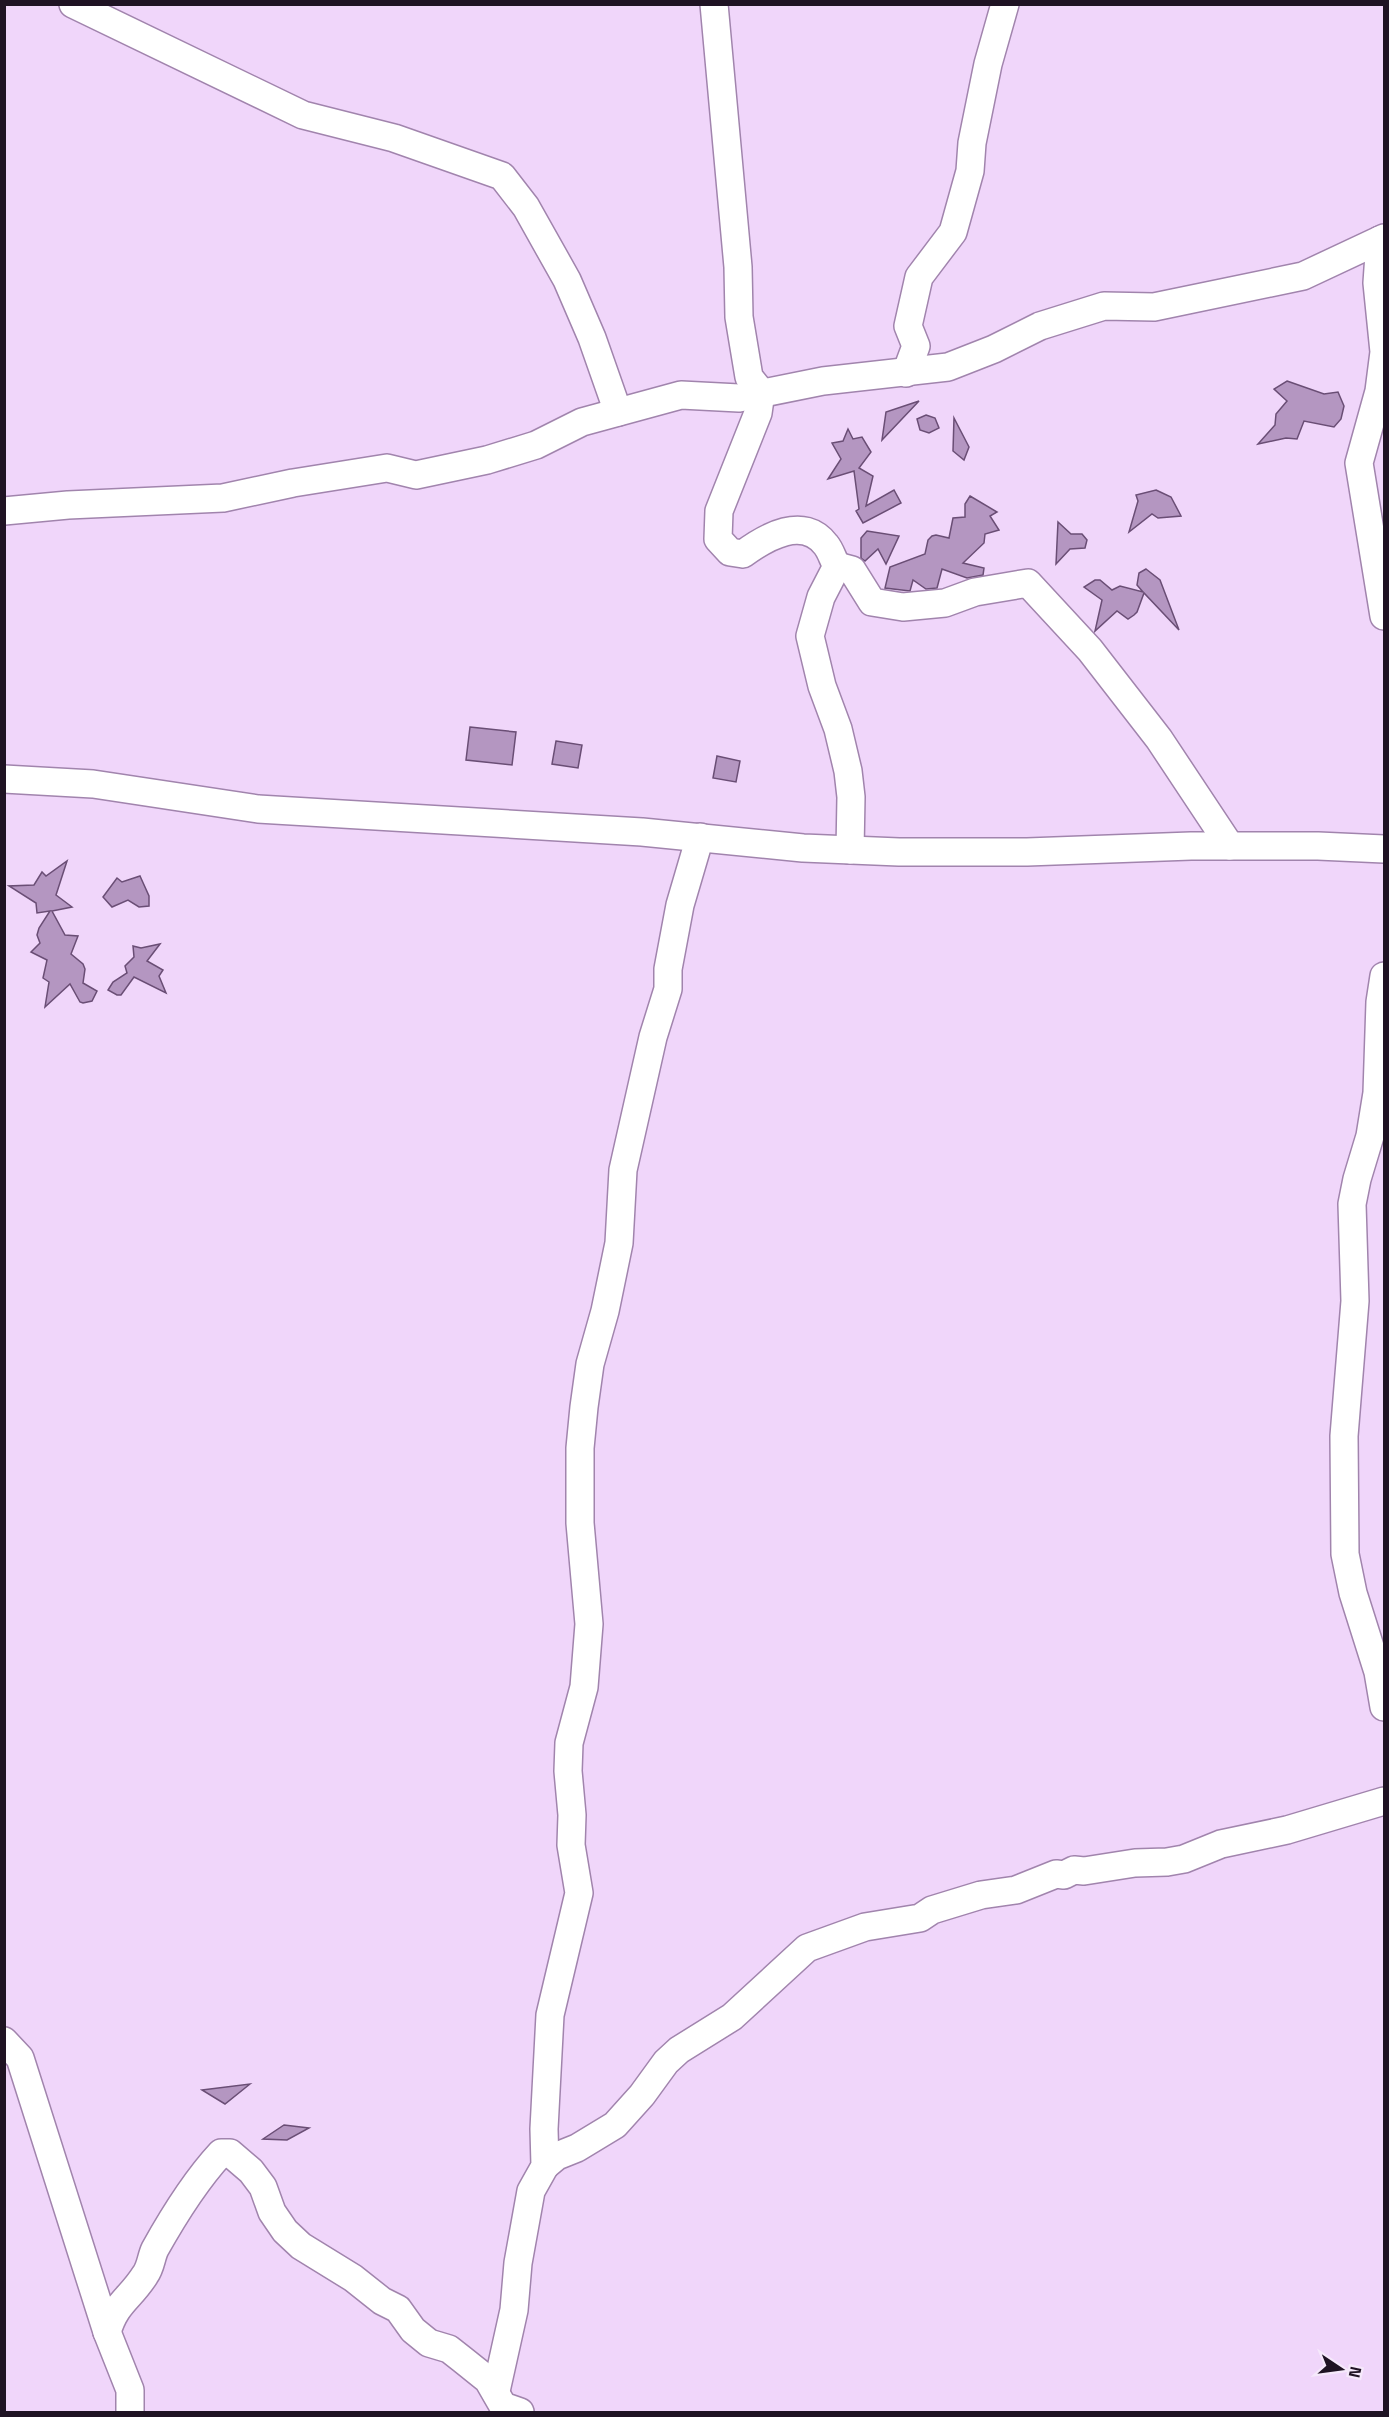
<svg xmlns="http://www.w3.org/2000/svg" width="1389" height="2417" viewBox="0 0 1389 2417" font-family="'Titillium Web',sans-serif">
	<rect width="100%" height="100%" fill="#f0d6fa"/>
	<g fill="#b496c1" stroke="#6a4e75" stroke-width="1.5">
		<path d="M1287,381L1324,394L1338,392L1344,406L1341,419L1334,427L1304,421L1297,439L1286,438L1258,444L1275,425L1276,414L1287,401L1274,389Z"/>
		<path d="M919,401L882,440L886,412Z"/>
		<path d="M926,415L935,418L939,428L929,433L920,430L917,419Z"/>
		<path d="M954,418L969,447L964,460L953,451Z"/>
		<path d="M848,429L853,439L862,437L871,452L859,468L873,476L866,506L894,490L901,503L863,523L856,511L859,509L854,471L828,479L841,459L832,443L843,441Z"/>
		<path d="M1156,490L1171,497L1181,516L1158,518L1152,514L1129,532L1138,501L1136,495Z"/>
		<path d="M970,496L997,512L990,516L999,530L985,534L984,543L963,563L984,568L983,575L967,578L942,569L937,588L926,589L913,580L910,591L885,588L890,567L925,554L928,540L932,536L936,535L949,538L953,518L965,517V504Z"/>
		<path d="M1058,522L1071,534H1082L1087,540L1085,548L1070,549L1056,564Z"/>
		<path d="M867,531L899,536L886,564L878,549L865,561L861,558V538Z"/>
		<path d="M1146,569L1160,580L1179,630L1144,593L1137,612L1134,615L1128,619L1117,611L1095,631L1102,600L1084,587L1095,580H1100L1112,590L1120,586L1143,592L1137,585L1139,573Z"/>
		<path d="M470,727L516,732L512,765L466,760Z"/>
		<path d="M556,741L582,745L578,768L552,764Z"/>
		<path d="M717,756L740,761L736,782L713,778Z"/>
		<path d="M67,861L56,895L72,907L52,911L65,935L78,936L71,954L83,964L85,969L83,983L97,991L92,1001L83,1003L80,1002L70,984L45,1007L49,982L43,978L47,960L31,952L40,943L37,935L39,928L50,911L37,913L36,903L9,886L34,885L42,872L46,876Z"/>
		<path d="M140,876L149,896V906L139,907L128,900L112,907L103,897L117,878L122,882Z"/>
		<path d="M160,944L147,961L163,970L159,976L166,993L134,977L121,995H117L108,990L113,982L127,973L125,966L134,957L133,946L141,948Z"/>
		<path d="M250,2084L225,2104L202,2090Z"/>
		<path d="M284,2125L309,2128L287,2140L263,2139Z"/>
	</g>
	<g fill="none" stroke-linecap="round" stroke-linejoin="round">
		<g stroke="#a184ad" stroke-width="30">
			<g id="minor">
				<path d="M73,4L303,115L394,138L502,176L526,207L567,280L592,338L618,412"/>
				<path d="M714,4L738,267L739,317L749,377L761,392L758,413L719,511L718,539L730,552L743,554C766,537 804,515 826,545C831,551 833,560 837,566L821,597L810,636L822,686L838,729L848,771L851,797L850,850"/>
				<path d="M1380,240L1377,283L1384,352L1379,391L1359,463L1384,616"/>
				<path d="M906,373L916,346L908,326L919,277L953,232L970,171L972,143L988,64L1005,4"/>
				<path d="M4,511L68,505L223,498L293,483L387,468L416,475L487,460L536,445L582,422L681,395L739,398L823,381L948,367L994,349L1040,326L1104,306L1154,307L1303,276L1384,238"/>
				<path d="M837,566L852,570L872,602L903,607L945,603L975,592L1028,583L1090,650L1159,739L1230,846"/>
				<path d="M4,779L93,784L258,809L642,832L803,848L899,852H1027L1191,846H1318L1384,849"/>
				<path d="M1384,976L1380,1002L1377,1093L1370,1136L1357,1179L1352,1204L1355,1301L1344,1436L1345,1554L1353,1593L1378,1672L1384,1707"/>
				<path d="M4,2041L20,2058L107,2332L130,2390V2412"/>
				<path d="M545,2166L557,2156L577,2148L615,2125L642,2095L666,2062L679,2050L732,2017L807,1948L865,1927L920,1918L932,1910L981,1895L1016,1890L1056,1874L1064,1875L1074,1870L1084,1871L1135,1863L1167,1862L1184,1859L1221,1844L1287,1830L1384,1801"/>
				<path d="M107,2332C116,2302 130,2299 145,2275C151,2267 151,2257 155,2249C174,2215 195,2181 221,2153H230L251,2171L263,2187L272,2212L285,2231L301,2246L353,2278L382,2301L398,2309L413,2330L429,2343L449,2349L463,2360L488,2380L503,2406L520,2412"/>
				<path d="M496,2391L514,2310L518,2263L531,2191L545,2166L544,2129L550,2015L579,1893L571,1845L572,1815L568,1771L569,1743L584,1687L589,1624L580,1523V1448L584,1407L590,1364L605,1311L619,1243L623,1170L653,1037L668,989V969L680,905L700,837"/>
			</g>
		</g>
		<use href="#minor" stroke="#fff" stroke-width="27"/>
	</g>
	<rect width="1389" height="2417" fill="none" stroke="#1f1323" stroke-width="12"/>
	<g transform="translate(1341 2369) rotate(103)" stroke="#f6e9fb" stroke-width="4.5" paint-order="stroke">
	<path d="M0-4.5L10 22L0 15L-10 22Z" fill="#1f1323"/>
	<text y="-9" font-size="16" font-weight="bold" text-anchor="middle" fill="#1f1323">N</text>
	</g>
</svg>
